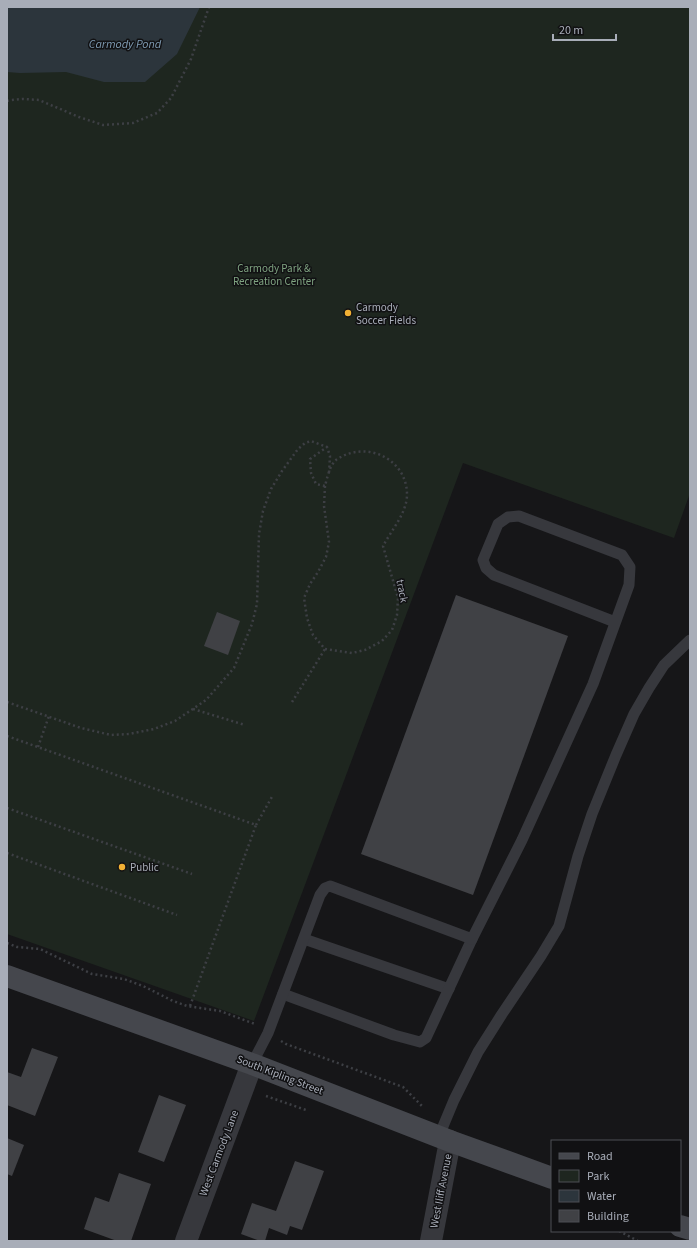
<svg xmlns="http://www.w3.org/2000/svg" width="697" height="1248" viewBox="0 0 697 1248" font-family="'Source Sans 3',sans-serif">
	<rect width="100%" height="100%" fill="#161618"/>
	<path fill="#1e261f" d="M7,7H690V493L674,538L463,463L254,1021L7,934Z"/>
	<path fill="#2c353c" d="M7,7H200L177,54L145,82H104L66,72L20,73L7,72Z"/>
	<g fill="#404145">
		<path d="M456,595L568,636L473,895L361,854Z"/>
		<path d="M217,612L240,621L228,655L204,646Z"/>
		<path d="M32,1048L58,1057L35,1116L7,1105V1072L21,1077Z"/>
		<path d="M159,1095L186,1105L164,1162L138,1152Z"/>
		<path d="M7,1138L24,1145L12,1176L7,1174Z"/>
		<path d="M295,1161L324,1171L302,1230L290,1226L287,1235L269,1228L265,1241H260L241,1234L252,1203L276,1211Z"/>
		<path d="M119,1173L151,1184L131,1241H117L84,1229L95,1197L109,1202Z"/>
	</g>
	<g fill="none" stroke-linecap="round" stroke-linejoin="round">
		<g stroke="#3d3f44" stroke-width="2.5" stroke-dasharray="2 3" stroke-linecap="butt">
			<path d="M7,101L11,100L23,99L39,100L79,117L103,125L133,123L157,113L171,98L191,59L209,7"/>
			<path d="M325,486L324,506L329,542L326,557L318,572L310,584L304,598L307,618L313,635L325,649L352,653L365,650L382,641L392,630L397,615L398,598L383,546C391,531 406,514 407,496C408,459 366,439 336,460C330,465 327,478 325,486L316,484L311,473L310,459L327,447L330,456L329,473"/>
			<path d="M7,702L81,728L111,735L129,734L154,729L175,721L206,700L234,668L252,624L257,604L259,534L263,511L271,489L282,471L298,449L305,443L311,441L327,447"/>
			<path d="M292,702L325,649"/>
			<path d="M193,709L245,725"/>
			<path d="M7,736L256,825L190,1006"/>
			<path d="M38,747L49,716"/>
			<path d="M7,808L192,874"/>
			<path d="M256,825L273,795"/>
			<path d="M7,853L177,915"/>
			<path d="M7,943L17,947L40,949L92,974L124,979L143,986L173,1001L187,1006L220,1011L255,1024"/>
			<path d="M281,1041L286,1044L403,1087L422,1106"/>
			<path d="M266,1096L306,1110"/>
			<path d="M619,1231L638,1241"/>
		</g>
		<g stroke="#37383d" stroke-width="11">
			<path d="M304,939L449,989"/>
			<path d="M283,994L394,1035L420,1042L426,1038L472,939"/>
			<path d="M252,1064L268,1033L320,895L325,888L330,886L472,939L522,840L593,684L629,585L630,567L622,555L519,516L508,517L498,524L483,560L486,568L494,575L615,622"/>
			<path d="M439,1136L454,1100L478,1052L502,1014L541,956L559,926L578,856L592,814L616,755L634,714L649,688L664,665L690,640"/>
		</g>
		<g stroke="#37383d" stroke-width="22">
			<path d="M186,1241L252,1064"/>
			<path d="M431,1241L450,1141"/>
		</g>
		<g stroke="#45474d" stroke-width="22">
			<path d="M7,976L252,1064L450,1141L552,1178"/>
			<path d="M680,1226L690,1229"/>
		</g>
	</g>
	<g fill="#f2b134" stroke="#111113" stroke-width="1.5">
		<circle cx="348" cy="313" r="4"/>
		<circle cx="122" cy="867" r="4"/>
	</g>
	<g text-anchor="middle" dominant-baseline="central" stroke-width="3" stroke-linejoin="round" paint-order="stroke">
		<g font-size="11" fill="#7fa381" stroke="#111113">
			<text x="274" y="268">Carmody Park &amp;<tspan x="274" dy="13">Recreation Center</tspan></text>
		</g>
		<g font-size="11" fill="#a8adb8" stroke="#111113" text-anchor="start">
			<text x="356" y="307">Carmody<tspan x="356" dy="13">Soccer Fields</tspan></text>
			<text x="130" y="867">Public</text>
		</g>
		<g font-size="11" fill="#a8adb8" stroke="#111113">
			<text transform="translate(402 591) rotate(79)">track</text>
			<text transform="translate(280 1075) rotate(21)">South Kipling Street</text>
			<text transform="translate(219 1153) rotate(-69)">West Carmody Lane</text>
			<text transform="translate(441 1191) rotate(-79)">West Iliff Avenue</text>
		</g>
		<g font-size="12" font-style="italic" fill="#7f9bb3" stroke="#111113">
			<text x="125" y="44">Carmody Pond</text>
		</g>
	</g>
	<rect width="697" height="1248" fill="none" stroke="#a8adb8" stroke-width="16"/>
	<rect x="551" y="1140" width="130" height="92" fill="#111113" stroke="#4d4f55"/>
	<rect x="559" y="1153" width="20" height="6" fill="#45474d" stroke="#4d4f55"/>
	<text x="587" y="1160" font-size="12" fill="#a8adb8">Road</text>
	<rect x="559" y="1170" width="20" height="12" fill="#1e261f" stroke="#4d4f55"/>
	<text x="587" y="1180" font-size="12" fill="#a8adb8">Park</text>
	<rect x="559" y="1190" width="20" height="12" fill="#2c353c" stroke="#4d4f55"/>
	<text x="587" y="1200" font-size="12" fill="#a8adb8">Water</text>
	<rect x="559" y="1210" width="20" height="12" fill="#404145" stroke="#4d4f55"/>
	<text x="587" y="1220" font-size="12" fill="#a8adb8">Building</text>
	<path d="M553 34v6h63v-6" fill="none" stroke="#a8adb8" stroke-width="2"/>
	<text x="559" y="34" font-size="12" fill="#a8adb8" stroke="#111113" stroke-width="3" paint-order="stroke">20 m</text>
</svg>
